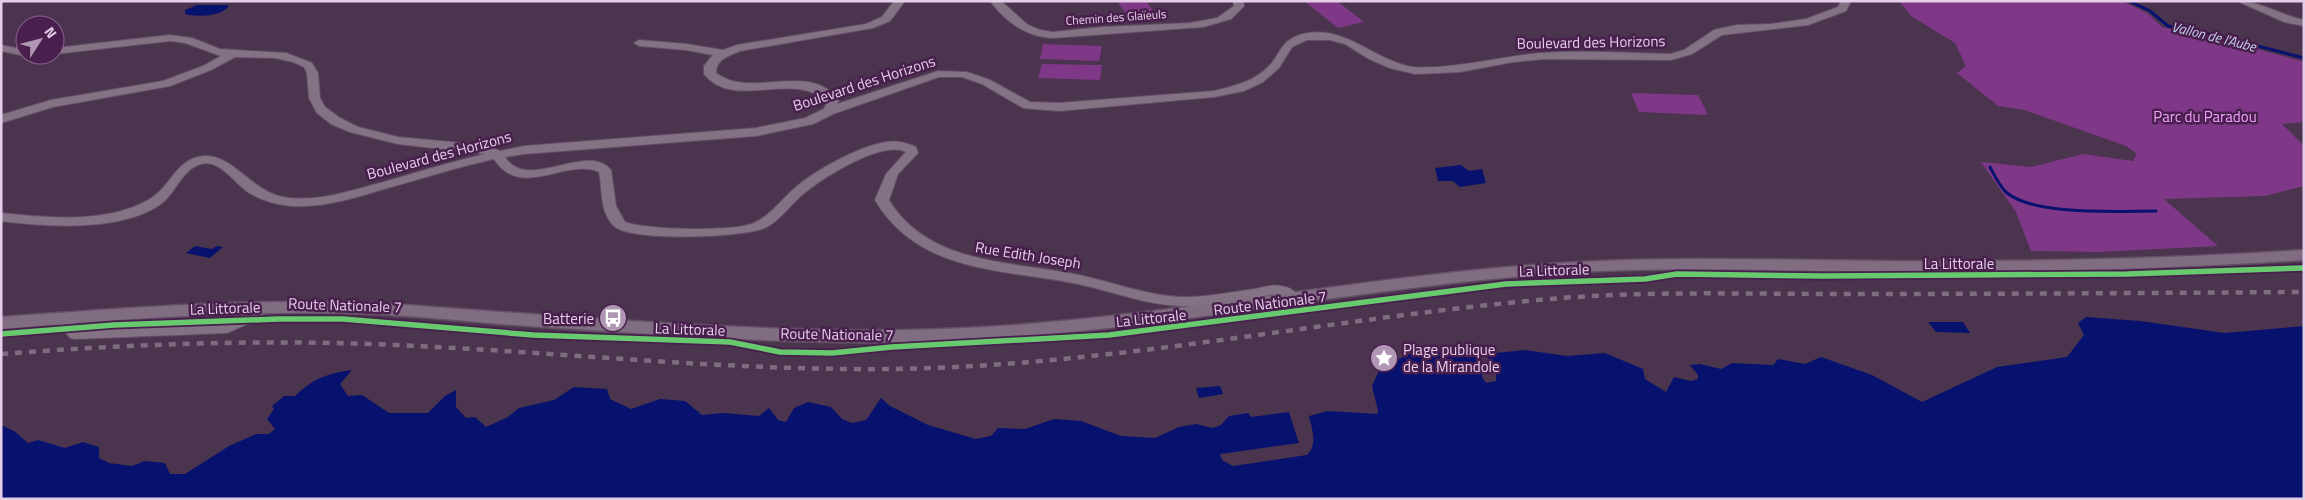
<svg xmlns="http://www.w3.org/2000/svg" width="2305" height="500" viewBox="0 0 2305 500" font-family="'Titillium Web',sans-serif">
	<rect width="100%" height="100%" fill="#4b344e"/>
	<g fill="#7f3787">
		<path d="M1117,1H1146L1153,11L1127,15Z"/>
		<path d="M1304,1H1337L1364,22L1338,28Z"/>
		<path d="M1899,1H2122L2147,13L2162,27L2220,39L2304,62V122L2282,124L2304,146V186L2265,196L2164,199L2218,246L2098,252L2031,251L2016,212L1981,162L2031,167L2083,154L2133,161L2137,154L2126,146L2024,110L1998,106L1957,73L1966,66L1955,43L1911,16Z"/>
		<path d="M1043,44L1102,46L1099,61L1040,59Z"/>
		<path d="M1042,64L1102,65L1100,80L1038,78Z"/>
		<path d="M1631,93L1698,95L1708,115L1639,112Z"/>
	</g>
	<g fill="#07126e">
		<path d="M197,5H227L229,6C221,17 197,17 185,14V10Z"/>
		<path d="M1461,165L1469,171L1482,169L1486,183L1460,187L1453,181H1438L1435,168Z"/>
		<path d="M195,246L212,249L217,246L223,247L210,258L186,253Z"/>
		<path d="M2086,317L2140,321L2225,333L2304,326V499H1V425L14,431L28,443L38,440L65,448L83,442L99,447V458L109,463L132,466L145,461L165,463L170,474H185L229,446L256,434H269L275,429L267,419L274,409L272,406L284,396H295C314,378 326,374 352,370L340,384L348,396L362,395L389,413H428L445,396L456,390V407L466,418L475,417L486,427L508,417L519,408L554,400L574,387L607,389L610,399L631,409L660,399L685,401L702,415L723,413L759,416L769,408L778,420L786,422L794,408L808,402L831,407L842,419L852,423L866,420L881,398L890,406L928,425L976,439L991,436L998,428L1025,429L1054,419L1081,421L1121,436L1155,438L1179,427L1196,424L1213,428L1221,425L1229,416L1248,413L1251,417L1289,412L1299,443L1220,454L1222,460L1233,466L1307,455C1318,444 1312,430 1309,416L1328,411L1377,414L1378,411L1372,386L1379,371L1393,362L1410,354L1431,350H1473L1482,364V377L1486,383L1496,381V374L1486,354L1525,350L1567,356L1605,353L1643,369L1645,379L1666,392L1674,377L1691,381L1698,379V375L1690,365L1700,364L1721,369L1732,363L1773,365L1778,359L1805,364L1821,357L1872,375L1922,402L1997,367L2067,357L2084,335L2078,323Z"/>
		<path d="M1928,322H1963L1970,333L1936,332Z"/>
		<path d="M1220,386L1223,394L1199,398L1196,388Z"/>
	</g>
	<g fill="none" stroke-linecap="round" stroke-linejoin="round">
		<g stroke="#07126e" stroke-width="3">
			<path d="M2129,1L2150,11L2168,26L2219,36L2304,58"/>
			<path d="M1990,167C1995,176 1999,186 2007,193C2036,216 2119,211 2156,211"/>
		</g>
		<g stroke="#635066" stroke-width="2">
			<g id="minor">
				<path d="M894,1H905L890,21L873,28L740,51C729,56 716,59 716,73C752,100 808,60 839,100L837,104L938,71L967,72L990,80L1030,102L1059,103L1214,91C1235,86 1256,81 1271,64C1282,50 1283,39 1303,34C1345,24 1374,61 1413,67C1421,68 1429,67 1436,67C1472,65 1506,56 1541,53C1584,50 1628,53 1670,54L1684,50L1714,30L1737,25L1771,24L1806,19L1838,7L1841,1H1851L1846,11L1808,25L1722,35L1692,54L1671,60L1544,59L1513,62L1460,72L1415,74L1390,68L1369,59L1345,44L1330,40H1307L1292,47L1279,68L1263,82L1244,91L1214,97L1059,111L1023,108L982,84L962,77H939L833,114L813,124L756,136L524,154L505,157C528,193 587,141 611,170L616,206L625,222C645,230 735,232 754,223C771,215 781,200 795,188C814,171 861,145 887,142C897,140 907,143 916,147L918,153L898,174L889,200C929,266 1014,261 1079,275C1117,283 1152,298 1191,297C1212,296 1233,292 1255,289C1263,287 1273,284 1281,286C1290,287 1297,292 1302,300L1300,303L1295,305C1289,303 1286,297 1279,295C1271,293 1258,298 1249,299C1227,303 1204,307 1181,306C1146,305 1112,291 1078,284C1005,269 919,274 875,200L886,174L906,152C883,140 826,176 807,191C792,202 783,218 767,227C747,238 630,242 614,226C599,211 603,191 599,172C566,157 521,201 494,159C457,167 421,179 384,189C355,198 322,208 291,206C277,205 260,200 248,192C234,183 220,159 201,164C182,169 176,193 161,204C121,232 47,227 1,221V213C48,218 107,224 150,199C171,187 176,158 204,156C234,155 251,191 283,197C315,203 349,191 380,183C415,173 450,162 485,154L398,144L350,132L331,124L317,113L309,98L307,73L304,67L293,62L275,58L235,57L211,70L170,86L53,107L1,123V115L51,100L163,81L203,66L221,56L185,43L170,41L55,54V48L170,35L192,38L220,49L286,53L312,63L318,73L320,98L325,107L340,118L358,127L398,137L484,145L500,151L524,146L756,128L805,118L824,109L827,101C791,70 734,111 704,74V66L713,55L686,50L639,46L634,43L639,40L686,44L723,50L737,45L866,24L882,17Z"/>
				<path d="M990,1H1001L1028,25L1040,30L1053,32L1102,27L1189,23L1217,18L1234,6L1233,1H1243L1244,6L1231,19L1203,27L1053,38C1026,37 1006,22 990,1Z"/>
				<path d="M2237,1C2261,1 2280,15 2304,20V26L2284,22Z"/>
				<path d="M1,45L25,50V55H29L25,56L1,51Z"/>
				<path d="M256,310L261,312L263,315L261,318L227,333L75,339L70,338L59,324L61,320C70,318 73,322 79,329L225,323Z"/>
			</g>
		</g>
		<g stroke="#635066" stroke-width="3">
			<path id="major" d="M2304,250V260C2165,269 2026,273 1886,272C1778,271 1670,266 1562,273C1342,288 1126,339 905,342C769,344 634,333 499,324C457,320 414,316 372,314C248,309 125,319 1,329V317C125,308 248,298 372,303C414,305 457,309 499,312C634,321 769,332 905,330C1126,327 1342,277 1562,263C1670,256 1778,260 1886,261C2026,262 2165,259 2304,250Z"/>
		</g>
		<use href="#minor" fill="#837284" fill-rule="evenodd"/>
		<use href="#major" fill="#806d82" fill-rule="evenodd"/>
		<path stroke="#7d6d7f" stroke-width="4.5" stroke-dasharray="7 7" stroke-linecap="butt" d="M1,354C132,344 263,339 395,345C561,352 727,371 893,369C1118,366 1338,316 1562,298C1654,291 1747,294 1840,294C1995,294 2149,293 2304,292"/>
		<g stroke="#481f4d" stroke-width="9">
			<path id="cycleway" d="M1,334L114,325L278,319H343L533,335L730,342L780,352L832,353L892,347L1109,335L1506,284L1645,279L1677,274L1823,276L2127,274L2304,268"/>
		</g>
		<use href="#cycleway" stroke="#67ca6e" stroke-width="5.5"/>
	</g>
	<defs>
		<g id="bus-disc" transform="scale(1.4375)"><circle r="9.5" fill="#b097b3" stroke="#481f4d"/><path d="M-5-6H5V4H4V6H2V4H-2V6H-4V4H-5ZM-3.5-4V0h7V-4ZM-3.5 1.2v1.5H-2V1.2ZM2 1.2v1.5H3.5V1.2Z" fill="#fff"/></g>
		<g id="sight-disc" transform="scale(1.4375)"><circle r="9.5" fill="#b097b3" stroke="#481f4d"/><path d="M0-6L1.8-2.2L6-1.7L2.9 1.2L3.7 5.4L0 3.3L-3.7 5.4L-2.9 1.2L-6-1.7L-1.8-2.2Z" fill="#fff"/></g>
	</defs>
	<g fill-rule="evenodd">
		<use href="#bus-disc" x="613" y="318"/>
		<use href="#sight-disc" x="1384" y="358"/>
	</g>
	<g text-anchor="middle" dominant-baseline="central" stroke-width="5" stroke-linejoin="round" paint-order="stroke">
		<g font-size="12" fill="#e6cde9" stroke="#481f4d">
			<text transform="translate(1116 17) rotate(-4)">Chemin des Glaïeuls</text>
		</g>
		<g font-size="14" font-style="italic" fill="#c1cfe8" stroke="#481f4d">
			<text transform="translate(2214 36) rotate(14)">Vallon de l'Aube</text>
		</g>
		<g font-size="15" fill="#e6cde9" stroke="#481f4d">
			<text transform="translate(1591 42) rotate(-1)">Boulevard des Horizons</text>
			<text transform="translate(864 83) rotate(-18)">Boulevard des Horizons</text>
			<text transform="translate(439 155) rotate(-15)">Boulevard des Horizons</text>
			<text transform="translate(1028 255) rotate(9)">Rue Edith Joseph</text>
			<text x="1959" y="263">La Littorale</text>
			<text transform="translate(1554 270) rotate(-2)">La Littorale</text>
			<text transform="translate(1270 303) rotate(-7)">Route Nationale 7</text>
			<text transform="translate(345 305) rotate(2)">Route Nationale 7</text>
			<text transform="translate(225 308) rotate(-2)">La Littorale</text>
			<text transform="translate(1151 318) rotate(-6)">La Littorale</text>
			<text transform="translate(690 329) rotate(2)">La Littorale</text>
			<text transform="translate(837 334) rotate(1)">Route Nationale 7</text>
		</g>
		<g font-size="15" fill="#f4a1fd" stroke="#481f4d">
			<text x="2205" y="116">Parc du Paradou</text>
		</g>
		<g font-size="15" fill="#e6cde9" stroke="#481f4d" text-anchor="end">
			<text x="594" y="318">Batterie</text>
			<text x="1403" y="349" text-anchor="start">Plage publique<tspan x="1403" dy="17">de la Mirandole</tspan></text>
		</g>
	</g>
	<rect width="2305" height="500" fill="none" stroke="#e6cde9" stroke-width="5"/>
	<g transform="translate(40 40) rotate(54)"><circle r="24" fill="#481f4d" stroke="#87658b"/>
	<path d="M0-4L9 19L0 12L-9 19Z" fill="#b097b3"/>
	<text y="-8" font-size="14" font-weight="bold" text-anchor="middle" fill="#e6cde9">N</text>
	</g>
</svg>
